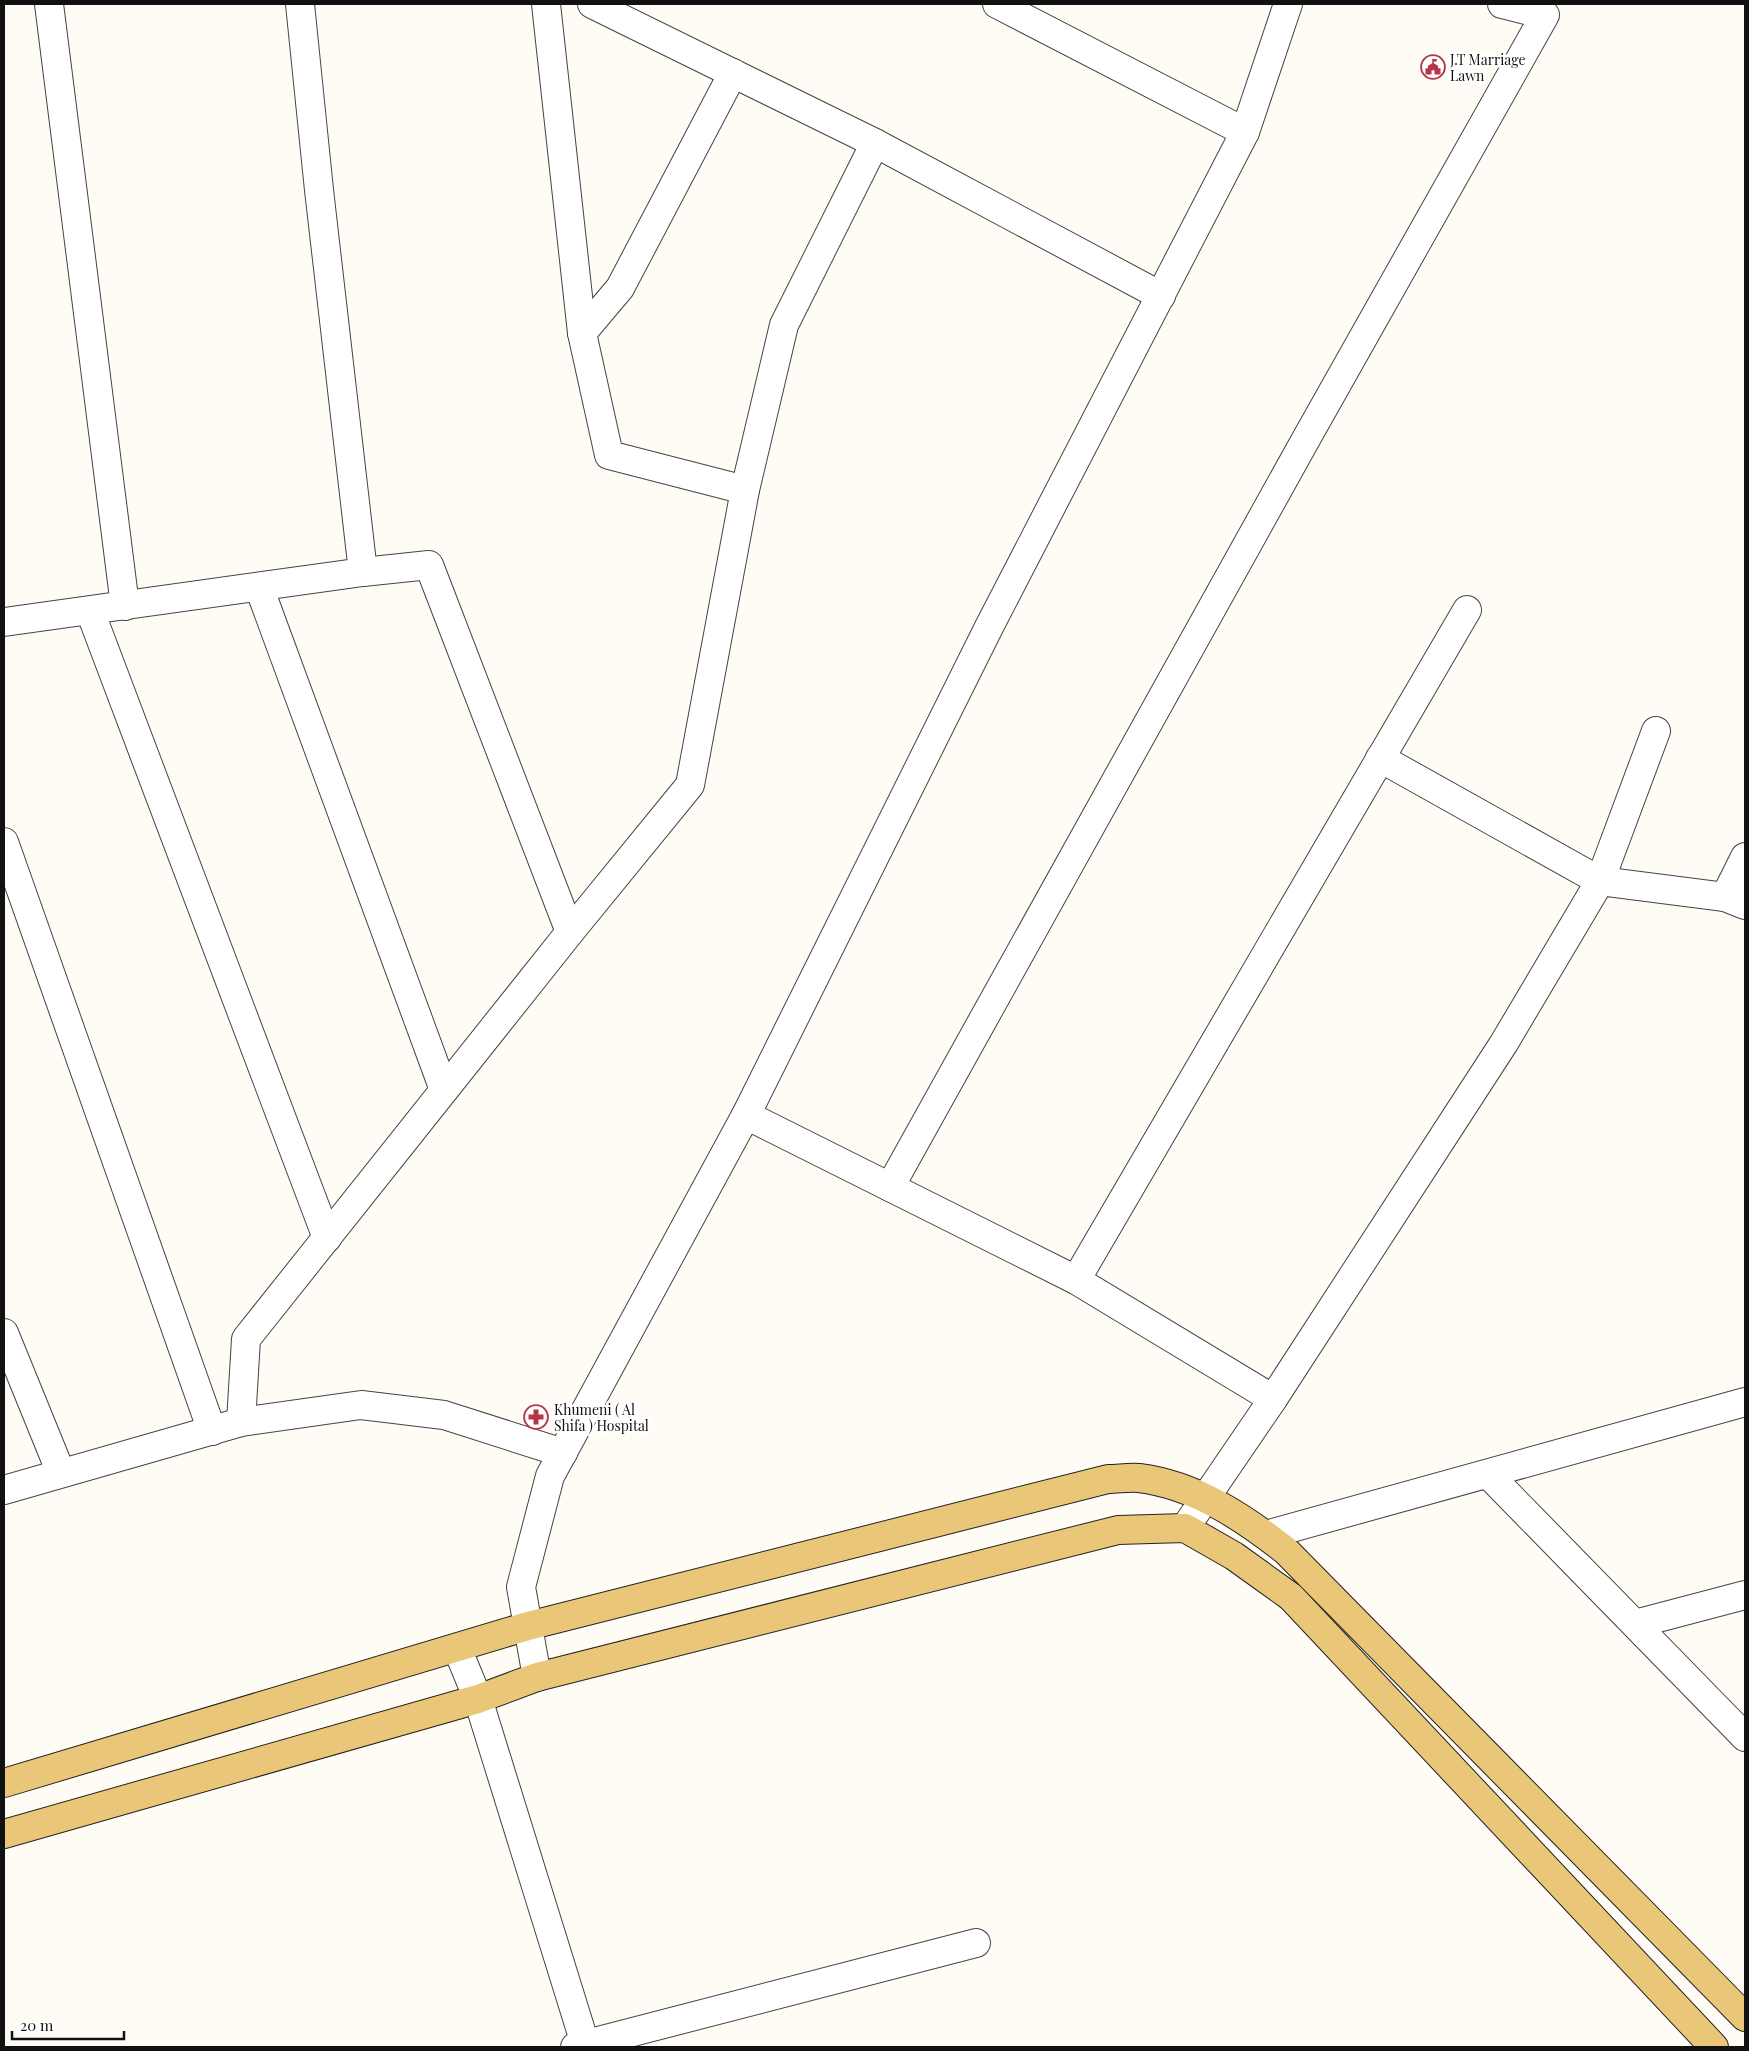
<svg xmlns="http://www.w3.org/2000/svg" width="1749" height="2051" viewBox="0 0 1749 2051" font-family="'Playfair Display',serif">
	<rect width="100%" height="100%" fill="#fefcf5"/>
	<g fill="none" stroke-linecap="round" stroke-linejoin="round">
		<g stroke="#444" stroke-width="30">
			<g id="minor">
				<path d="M49,4L125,606"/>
				<path d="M300,4L319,190L363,572"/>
				<path d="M546,4L582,333L609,455L745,490"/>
				<path d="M592,4L875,143L1161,296"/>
				<path d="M997,4L1245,132"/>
				<path d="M582,333L620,288L733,73"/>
				<path d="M259,587L444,1090"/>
				<path d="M90,611L327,1238"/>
				<path d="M4,622L363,572L429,565L570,932"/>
				<path d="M1380,758L1600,881L1656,731"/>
				<path d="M4,842L212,1431"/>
				<path d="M1725,897L1745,857"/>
				<path d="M746,1115L1076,1280L1273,1399"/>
				<path d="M890,1187L1306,439L1545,15L1502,4"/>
				<path d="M1076,1280L1467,610"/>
				<path d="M4,1333L61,1473"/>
				<path d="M241,1422L246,1339L570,932L690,785L745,490L784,325L875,143"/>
				<path d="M1488,1474L1745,1737"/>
				<path d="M4,1490L241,1422L361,1405L444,1415L563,1453"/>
				<path d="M1185,1528L1273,1399L1504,1043L1600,881L1725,897L1745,905"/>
				<path d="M1266,1535L1745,1402"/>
				<path d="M1635,1624L1745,1595"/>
				<path d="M457,1648L478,1699L586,2047"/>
				<path d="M537,1677L521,1587L550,1476L746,1115L989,627L1245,132L1288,4"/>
				<path d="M575,2047L976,1943"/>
			</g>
		</g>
		<g stroke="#222" stroke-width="30">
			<g id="major">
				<path d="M4,1783L528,1626L1108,1479C1118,1479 1129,1477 1139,1478C1195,1485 1243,1517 1286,1551L1745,2017"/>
				<path d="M4,1834L478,1699L537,1677L1118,1530L1185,1528L1234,1556L1291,1597L1714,2047"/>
			</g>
		</g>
		<use href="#minor" stroke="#fff" stroke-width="28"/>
		<use href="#major" stroke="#eac679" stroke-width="28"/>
	</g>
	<defs>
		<g id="civic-ring" transform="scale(1.25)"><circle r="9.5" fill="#fff" stroke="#b33746" stroke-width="1.5"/><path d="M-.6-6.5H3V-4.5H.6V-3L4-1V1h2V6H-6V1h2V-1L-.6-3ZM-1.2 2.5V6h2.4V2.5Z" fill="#b33746"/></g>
		<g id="pharmacy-ring" transform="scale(1.25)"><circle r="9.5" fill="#fff" stroke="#b33746" stroke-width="1.5"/><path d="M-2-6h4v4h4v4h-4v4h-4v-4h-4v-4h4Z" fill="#b33746"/></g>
	</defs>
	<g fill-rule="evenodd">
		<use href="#civic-ring" x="1433" y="67"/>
		<use href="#pharmacy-ring" x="536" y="1417"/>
	</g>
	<g text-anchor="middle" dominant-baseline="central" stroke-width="5" stroke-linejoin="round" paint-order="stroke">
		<g font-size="14" fill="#111" stroke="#fff" text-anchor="start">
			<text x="1450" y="59">J.T Marriage<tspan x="1450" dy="16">Lawn</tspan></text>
			<text x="554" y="1409">Khumeni ( Al<tspan x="554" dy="16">Shifa ) Hospital</tspan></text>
		</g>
	</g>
	<rect width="1749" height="2051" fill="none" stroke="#111111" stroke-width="10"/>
	<path d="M12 2031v8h112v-8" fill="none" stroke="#111111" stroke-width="2.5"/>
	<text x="20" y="2031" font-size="15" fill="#111111" stroke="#ffffff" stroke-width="4" paint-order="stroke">20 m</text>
</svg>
